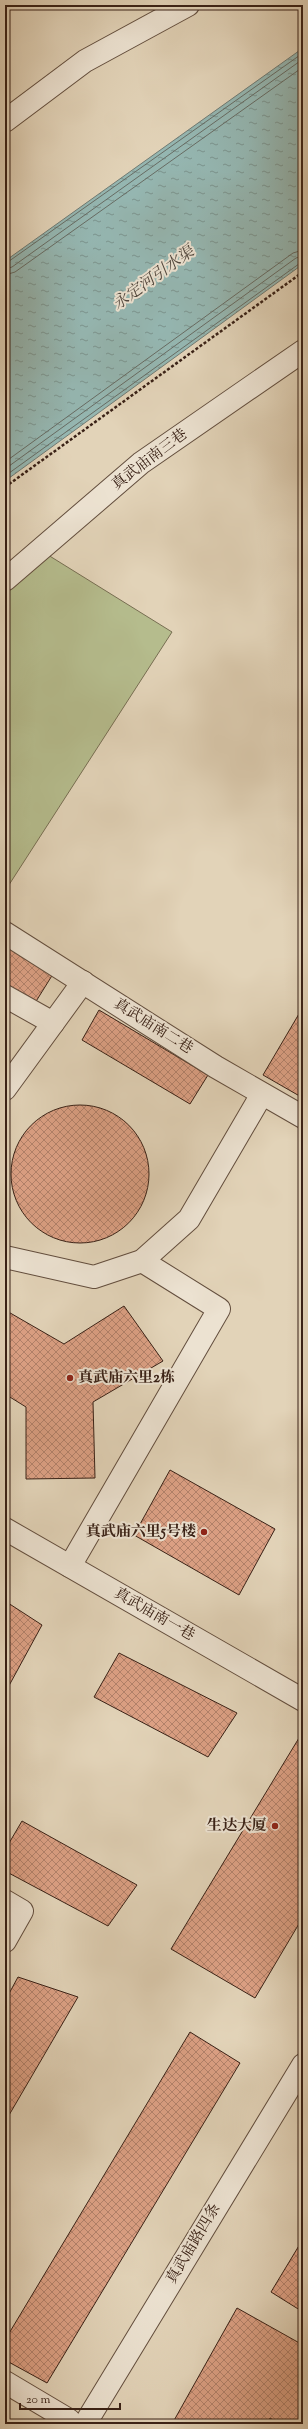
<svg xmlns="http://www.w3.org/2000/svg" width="308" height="2429" viewBox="0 0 308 2429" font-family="'Sorts Mill Goudy','Noto Serif SC',serif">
	<defs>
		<pattern id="water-ripples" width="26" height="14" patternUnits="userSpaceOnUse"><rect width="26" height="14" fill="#95b7b2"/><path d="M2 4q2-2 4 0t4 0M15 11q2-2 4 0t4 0" fill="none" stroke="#7b9490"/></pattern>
		<pattern id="building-cross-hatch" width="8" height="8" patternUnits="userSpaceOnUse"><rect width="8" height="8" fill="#dca084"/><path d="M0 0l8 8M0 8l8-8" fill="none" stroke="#b3826b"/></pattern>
	</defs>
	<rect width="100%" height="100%" fill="#e2d3b8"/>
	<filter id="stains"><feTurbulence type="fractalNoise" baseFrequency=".005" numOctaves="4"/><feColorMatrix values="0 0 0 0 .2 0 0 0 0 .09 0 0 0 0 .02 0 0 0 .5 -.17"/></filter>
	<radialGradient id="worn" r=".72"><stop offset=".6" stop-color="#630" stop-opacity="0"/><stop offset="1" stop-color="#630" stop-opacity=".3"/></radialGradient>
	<path fill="#b5bc8d" stroke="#776e52" d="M40,550L172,632L5,891V580Z"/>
	<path fill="url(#water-ripples)" stroke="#707b74" d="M303,48V264L5,481V261Z"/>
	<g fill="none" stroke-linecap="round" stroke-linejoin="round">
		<g stroke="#676c64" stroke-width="1">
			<path d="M5,264L303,53"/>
			<path d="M5,269L12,267L303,59"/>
			<path d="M5,275L15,272L303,67"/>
			<path d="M5,462L293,253L303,250"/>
			<path d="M5,469L296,258L303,256"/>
			<path d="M5,476L303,261"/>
		</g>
	</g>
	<g fill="url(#building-cross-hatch)" stroke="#392116">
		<path d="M5,945L53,974L35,1003L5,986Z"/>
		<path d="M303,1007V1098L263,1075Z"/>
		<path d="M99,1010L208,1075L190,1104L82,1040Z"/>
		<circle cx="80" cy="1174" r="69"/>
		<path d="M124,1306L163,1361L93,1402L95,1478L26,1479V1407L5,1394V1310L64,1344Z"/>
		<path d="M170,1470L275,1529L239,1595L134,1535Z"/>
		<path d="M5,1601L42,1625L5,1693Z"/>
		<path d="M119,1653L237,1713L208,1757L94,1697Z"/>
		<path d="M302,1733L303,1917L255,1998L171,1949Z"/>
		<path d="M22,1821L137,1885L108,1926L5,1871V1850Z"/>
		<path d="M18,1977L78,1997L5,2122V2001Z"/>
		<path d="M190,2032L240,2063L47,2383L5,2360V2340Z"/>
		<path d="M303,2239V2312L271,2292Z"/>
		<path d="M237,2308L303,2345V2424H280L270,2418L267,2424H172Z"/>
	</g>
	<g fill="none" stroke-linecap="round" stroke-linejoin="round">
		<g stroke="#634e3e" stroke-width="24">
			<g id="minor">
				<path d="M5,121L85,61L188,5"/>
				<path d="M5,580L141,463L303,351"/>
				<path d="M5,933L216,1067L303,1117"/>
				<path d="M5,996L53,1023"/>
				<path d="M5,1089L83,982"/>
				<path d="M5,1257L94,1277L142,1261L189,1219L262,1094"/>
				<path d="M5,1529L303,1700"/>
				<path d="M70,1566L219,1309L142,1261"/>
				<path d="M5,1901L22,1911L5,1941"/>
				<path d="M5,2382L69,2420"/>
				<path d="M85,2424L303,2065"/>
			</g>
		</g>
		<path stroke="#392116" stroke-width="2.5" stroke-dasharray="3 2" stroke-linecap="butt" d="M5,487L303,272"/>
		<use href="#minor" stroke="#ece2d1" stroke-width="22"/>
	</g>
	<g fill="#8f2418" stroke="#ece2d1" stroke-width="1.5">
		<circle cx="70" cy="1378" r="4"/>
		<circle cx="204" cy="1532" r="4"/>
		<circle cx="275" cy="1826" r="4"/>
	</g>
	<g text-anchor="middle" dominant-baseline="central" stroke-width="4" stroke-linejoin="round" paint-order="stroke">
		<g font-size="15" fill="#392116" stroke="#ece2d1">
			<text transform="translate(150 460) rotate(-37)">真武庙南三巷</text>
			<text transform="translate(153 1027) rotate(32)">真武庙南二巷</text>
			<text transform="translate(154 1615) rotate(30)">真武庙南一巷</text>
			<text transform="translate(194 2244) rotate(-59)">真武庙路四条</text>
		</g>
		<g font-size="15" font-weight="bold" fill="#392116" stroke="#ece2d1" text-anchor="end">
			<text x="78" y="1378" text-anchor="start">真武庙六里2栋</text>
			<text x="196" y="1532">真武庙六里5号楼</text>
			<text x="267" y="1826">生达大厦</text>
		</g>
		<g font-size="16" font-style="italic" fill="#50463d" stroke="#ece2d1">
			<text transform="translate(154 279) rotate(-36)">永定河引水渠</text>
		</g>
	</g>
	<rect width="308" height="2429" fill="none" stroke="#e2d3b8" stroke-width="20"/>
	<rect x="6" y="6" width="296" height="2417" fill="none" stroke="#392116" stroke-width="2"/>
	<rect x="10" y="10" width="288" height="2409" fill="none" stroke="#392116"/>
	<path d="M20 2403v6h100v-6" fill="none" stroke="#392116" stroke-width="2"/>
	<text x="26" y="2403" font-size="12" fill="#392116" stroke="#ece2d1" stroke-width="3" paint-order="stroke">20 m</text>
	<rect width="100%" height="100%" filter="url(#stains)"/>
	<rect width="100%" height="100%" fill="url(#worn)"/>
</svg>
